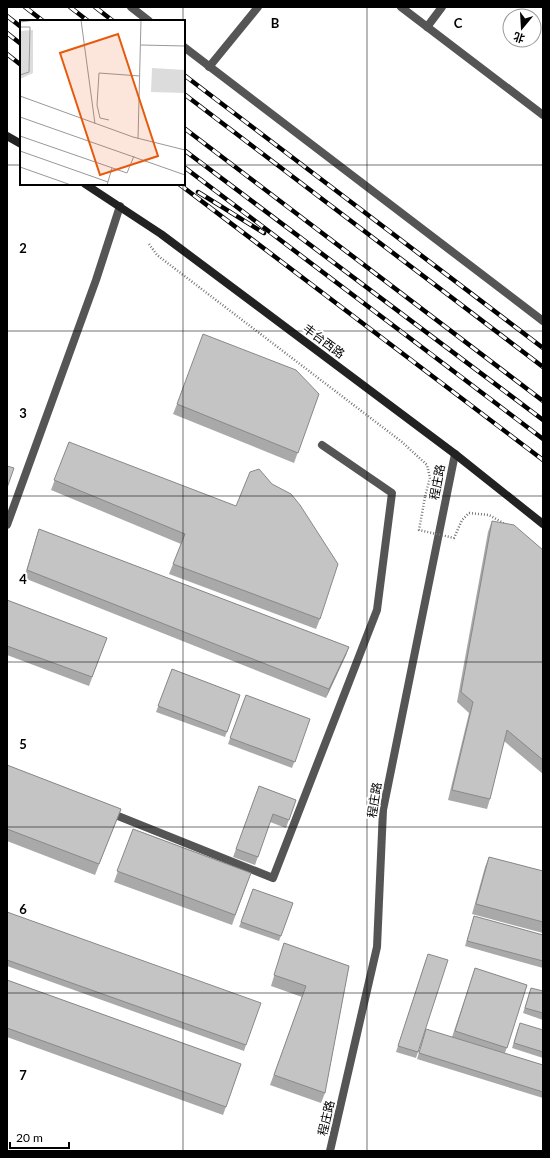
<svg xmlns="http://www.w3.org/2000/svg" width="550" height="1158" viewBox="0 0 550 1158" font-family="Lato,'Noto Sans SC',sans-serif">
	<rect width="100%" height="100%" fill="#fff"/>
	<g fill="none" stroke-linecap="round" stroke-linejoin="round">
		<g stroke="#777" stroke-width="2.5" stroke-dasharray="1 2" stroke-linecap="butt">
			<path d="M149,244L157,255L402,442L427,465L430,478L425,497"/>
			<path d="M469,513L489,515L505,524"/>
		</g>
		<g stroke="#555" stroke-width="8">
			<path d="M131,7L149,21"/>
			<path d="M401,7L543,115"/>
			<path d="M427,27L442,7"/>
			<path d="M184,47L543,321"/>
			<path d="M209,67L258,7"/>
			<path d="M7,525L96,280L120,206"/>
			<path d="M108,812L273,878L377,610L392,493L322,445"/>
		</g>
		<path stroke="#555" stroke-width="8" d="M330,1151L377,947L383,810L455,454"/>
		<g stroke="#222" stroke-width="8">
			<path d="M7,136L21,144"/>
			<path d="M85,184L161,234L455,454L543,524"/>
		</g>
		<g stroke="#000" stroke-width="4.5">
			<g id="rail">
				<path d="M25,7L43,21"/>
				<path d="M70,7L88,21"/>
				<path d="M95,7L113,21"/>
				<path d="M7,16L21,27"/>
				<path d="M7,33L21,44"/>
				<path d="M7,54L21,65"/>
				<path d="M184,75L543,348"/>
				<path d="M184,94L543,367"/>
				<path d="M184,128L543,401"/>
				<path d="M184,150L543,420"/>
				<path d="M184,167L543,439"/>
				<path d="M179,184L543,460"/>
				<path d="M198,192L264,233"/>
			</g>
		</g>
		<use href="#rail" stroke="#fff" stroke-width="3" stroke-dasharray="9" stroke-linecap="butt"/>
		<path stroke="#777" stroke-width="2.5" stroke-dasharray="1 2" stroke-linecap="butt" d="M425,497L419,530L454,538L462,520L469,513"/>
	</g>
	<g fill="#a9a9a9">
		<path d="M319,394L294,463L173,414L177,404Z"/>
		<path d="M69,442L320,619L316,629L169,574L181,544L51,490Z"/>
		<path d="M492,521L543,550V774L504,741L490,799L487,809L448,800L469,713L457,702L488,532Z"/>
		<path d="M39,529L349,647L346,655L326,698L24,578L36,538Z"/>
		<path d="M7,600L107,638L89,686L7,655Z"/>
		<path d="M172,669L240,695L225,737L156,712Z"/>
		<path d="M246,695L310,719L292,768L228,744Z"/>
		<path d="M7,765L121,809L95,875L7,841Z"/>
		<path d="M259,786L296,800L286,828L270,822L255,865L233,857Z"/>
		<path d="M133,829L251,873L232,925L114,882Z"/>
		<path d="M489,857L543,871V933L472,914L485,867Z"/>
		<path d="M253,889L293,903L279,941L239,927Z"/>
		<path d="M7,912L246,1045L244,1051L7,966Z"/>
		<path d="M474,916L543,935V968L465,946Z"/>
		<path d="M284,943L349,966L325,1093L321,1103L270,1085L302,997L271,986Z"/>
		<path d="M426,959L418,1052L416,1058L396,1052Z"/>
		<path d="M475,968L527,985L505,1053L543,1065V1098L417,1059L426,1029L471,1043L452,1037Z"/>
		<path d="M7,980L241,1064L223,1115L7,1037Z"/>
		<path d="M543,991V1020L523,1013L529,994Z"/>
		<path d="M518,1028L543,1030V1058L512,1048Z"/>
	</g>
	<path fill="#898989" d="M349,647L346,655L326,698L329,689Z"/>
	<g fill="#c4c4c4" stroke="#898989">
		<path d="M203,334L296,370L319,394L298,453L177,404Z"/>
		<path d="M69,442L236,506L250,472L259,469L272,484L291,494L300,505L338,564L320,619L173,564L185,534L54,480Z"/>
		<path d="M7,466L14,468L7,488Z"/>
		<path d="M492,521L514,525L543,550V760L507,730L490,799L452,790L473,702L461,692Z"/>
		<path d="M39,529L349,647L329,689L27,570Z"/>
		<path d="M7,600L107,638L92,677L7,646Z"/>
		<path d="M172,669L240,695L227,732L158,706Z"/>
		<path d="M246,695L310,719L295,762L230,738Z"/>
		<path d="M7,765L121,809L99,864L7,829Z"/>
		<path d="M259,786L296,800L289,820L273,814L258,857L236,849Z"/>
		<path d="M133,829L251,873L235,915L117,871Z"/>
		<path d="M489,857L543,871V922L476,904Z"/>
		<path d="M253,889L293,903L281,936L241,922Z"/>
		<path d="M7,912L261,1003L246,1045L7,960Z"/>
		<path d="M474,916L543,935V961L467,941Z"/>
		<path d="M284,943L349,966L325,1093L274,1075L306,986L274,975Z"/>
		<path d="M428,954L448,960L418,1052L398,1046Z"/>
		<path d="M475,968L527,985L507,1048L455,1031Z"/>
		<path d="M7,980L241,1064L226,1107L7,1028Z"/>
		<path d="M531,988L543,991V1013L525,1008Z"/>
		<path d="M520,1023L543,1030V1052L514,1043Z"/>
		<path d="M426,1029L543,1065V1092L419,1053Z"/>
	</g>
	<path fill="none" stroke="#000" stroke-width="1" stroke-opacity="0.55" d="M183,7V21M367,7V1151M7,165H21M184,165H543M183,184V1151M7,331H543M7,496H543M7,662H543M7,827H543M7,993H543"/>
	<g text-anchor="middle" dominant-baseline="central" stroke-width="4" stroke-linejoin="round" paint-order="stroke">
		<g font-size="12" fill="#000" stroke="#fff">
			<text transform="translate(324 341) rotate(37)">丰台西路</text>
			<text transform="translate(437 482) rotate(-79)">程庄路</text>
			<text transform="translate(374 800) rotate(-81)">程庄路</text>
			<text transform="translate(326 1118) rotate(-77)">程庄路</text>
		</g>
	</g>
	<g transform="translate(20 20)">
		<rect width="165" height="165" fill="#fff"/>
		<path d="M132,48L165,50V73L131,72Z" fill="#dcdcdc"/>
		<path d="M13,10V53L0,59V11Z" fill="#dcdcdc"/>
		<path fill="none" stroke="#999" stroke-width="1" d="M61,0L75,104M0,2L15,0M0,7H10L9,52L0,55M121,25L165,26M0,76L113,117L165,130M0,97L165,155M89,100L80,98L77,85L79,53L120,56M0,116L107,153L114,136M118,119L121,0M0,131L88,162M0,147L51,165M87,165L92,148"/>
		<path fill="#e8590c" fill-opacity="0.15" stroke="#e8590c" stroke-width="2" d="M98,14L138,136L80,155L40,33Z"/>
		<rect width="165" height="165" fill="none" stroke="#000" stroke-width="2"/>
	</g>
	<g font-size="13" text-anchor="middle" font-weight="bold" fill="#000" stroke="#fff" stroke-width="4" stroke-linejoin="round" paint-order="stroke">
		<text x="275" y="28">B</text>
		<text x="458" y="28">C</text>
		<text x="23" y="253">2</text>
		<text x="23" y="418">3</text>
		<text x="23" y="584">4</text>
		<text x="23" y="749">5</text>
		<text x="23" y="914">6</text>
		<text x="23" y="1080">7</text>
	</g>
	<rect width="550" height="1158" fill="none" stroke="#000000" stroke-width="16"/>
	<g transform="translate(522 28) rotate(198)"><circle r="19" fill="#ffffff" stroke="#999999"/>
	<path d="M0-3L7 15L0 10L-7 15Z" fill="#000000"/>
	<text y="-6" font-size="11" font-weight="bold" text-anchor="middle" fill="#000000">北</text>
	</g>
	<path d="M10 1142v6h59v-6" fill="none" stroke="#000000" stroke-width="2"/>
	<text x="16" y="1142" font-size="12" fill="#000000" stroke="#ffffff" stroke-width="3" paint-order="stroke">20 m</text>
</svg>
